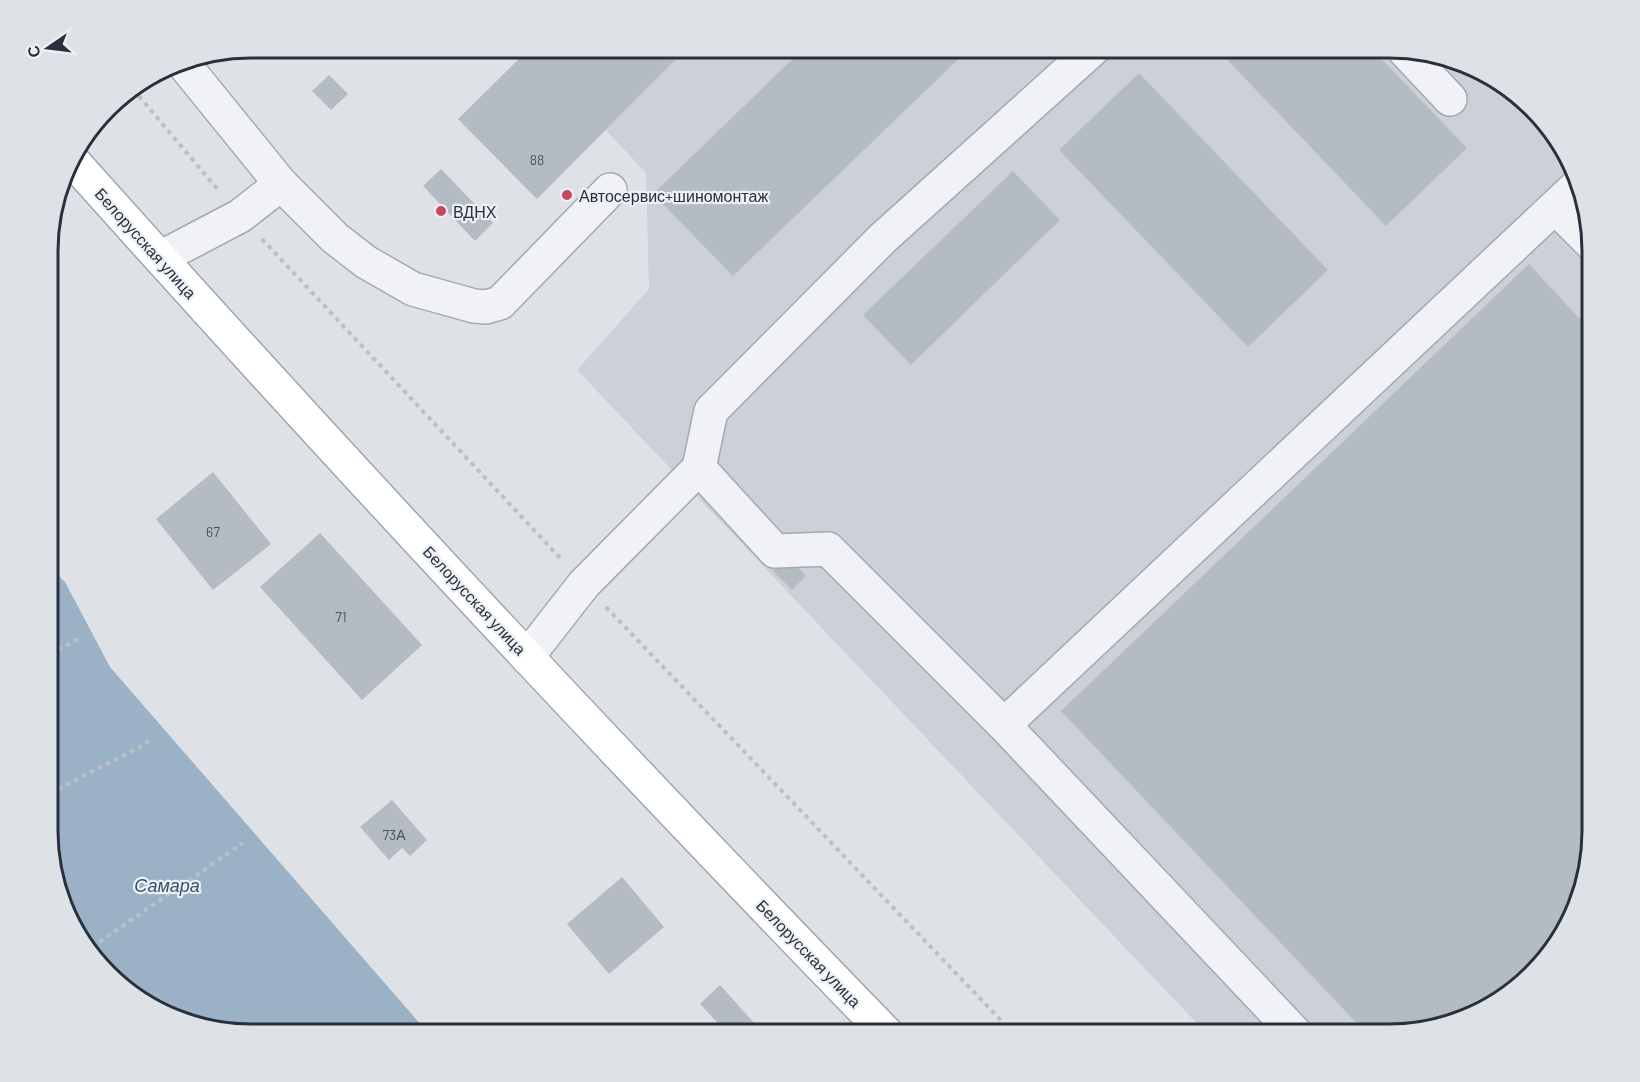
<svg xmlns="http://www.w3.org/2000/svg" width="1640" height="1082" viewBox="0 0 1640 1082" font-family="Barlow,sans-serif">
	<rect width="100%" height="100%" fill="#dee2e7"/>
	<path fill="#ccd1d9" d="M529,48H1389L1454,59L1502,82L1565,150L1592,239V843L1401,1034H1207L577,370L649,289L646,173Z"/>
	<path fill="#9ab1c6" d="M50,567L65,582L110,667L429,1034H251L186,1023L138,1000L75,933L50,857Z"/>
	<g fill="#b5bbc3">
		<path d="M291,48H315L302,60Z"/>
		<path d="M530,48H687L537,199L458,119Z"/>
		<path d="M804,48H970L733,276L653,194Z"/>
		<path d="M1216,48H1371L1467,148L1386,226Z"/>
		<path d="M1139,73L1328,270L1248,347L1059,150Z"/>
		<path d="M329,75L348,94L331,110L312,91Z"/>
		<path d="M441,169L493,223L475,241L423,186Z"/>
		<path d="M1013,171L1060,220L911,365L863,315Z"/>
		<path d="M1529,264L1579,318L1592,307V843L1558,944L1490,1007L1401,1034H1367L1061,711Z"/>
		<path d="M213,472L271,544L213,590L156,519Z"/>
		<path d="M320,533L422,645L362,700L260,587Z"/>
		<path d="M788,557L806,576L792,590L773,571Z"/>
		<path d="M392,800L427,840L410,856L402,848L389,860L360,827Z"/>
		<path d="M622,877L664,927L609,974L567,924Z"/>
		<path d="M720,985L764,1034H728L700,1004Z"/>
	</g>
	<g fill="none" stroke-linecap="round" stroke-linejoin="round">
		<g stroke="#a4a9b1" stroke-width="36">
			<g id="minor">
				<path d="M1094,48L883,238L711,411L699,468L775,551L828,549L1004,725L1296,1034"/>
				<path d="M1405,51L1450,99"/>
				<path d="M182,62L281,184"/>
				<path d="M1555,207L1592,244"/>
				<path d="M160,258L240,216L281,184L335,238L366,262L413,289L474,306L486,307L500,303L610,190"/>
				<path d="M527,657L584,584L699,468"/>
				<path d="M1004,725L1576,187"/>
			</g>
		</g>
		<g stroke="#9ea7b2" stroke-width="36">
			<path id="major" d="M71,159C337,456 609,748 887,1034"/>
		</g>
		<g stroke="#bcc0c5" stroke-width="4" stroke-dasharray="4.5 4.5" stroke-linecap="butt">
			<path d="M133,89L219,191"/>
			<path d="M262,239L562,560"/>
			<path d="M606,607L1014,1034"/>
			<path d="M50,654L78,639"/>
			<path d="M50,793L146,744L151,737"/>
			<path d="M92,947L243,843"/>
		</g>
		<use href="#minor" stroke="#f0f2f5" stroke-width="33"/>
		<use href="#major" stroke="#fff" stroke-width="33"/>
	</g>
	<g fill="#c74760" stroke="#edf1f5" stroke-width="2">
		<circle cx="567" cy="195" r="6"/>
		<circle cx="441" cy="211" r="6"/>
	</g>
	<g text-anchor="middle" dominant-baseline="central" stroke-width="4.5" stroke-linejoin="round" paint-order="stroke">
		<g font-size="14" fill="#4b535e">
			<text x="537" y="159">88</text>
			<text x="213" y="531">67</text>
			<text x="341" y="616">71</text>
			<text x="394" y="834">73А</text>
		</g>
		<g font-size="16" fill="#28303d" stroke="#edf1f5" text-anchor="start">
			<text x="579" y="195">Автосервис+шиномонтаж</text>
			<text x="453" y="211">ВДНХ</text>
		</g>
		<g font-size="16" fill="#28303d" stroke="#edf1f5">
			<text transform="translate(146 243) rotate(48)">Белорусская улица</text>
			<text transform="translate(475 600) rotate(47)">Белорусская улица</text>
			<text transform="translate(809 953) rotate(46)">Белорусская улица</text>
		</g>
		<g font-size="18" font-style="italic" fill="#34516f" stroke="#edf1f5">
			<text x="167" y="885">Самара</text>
		</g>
	</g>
	<path d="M0 0H1640V1082H0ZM251 58H1389A193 193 0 0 1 1582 251V831A193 193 0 0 1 1389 1024H251A193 193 0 0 1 58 831V251A193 193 0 0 1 251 58Z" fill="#dde2e6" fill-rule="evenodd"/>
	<path fill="none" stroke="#28303d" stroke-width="3" d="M251 58H1389A193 193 0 0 1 1582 251V831A193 193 0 0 1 1389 1024H251A193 193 0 0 1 58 831V251A193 193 0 0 1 251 58Z"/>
	<g transform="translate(48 48) rotate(256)" stroke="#edf1f5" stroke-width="4.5" paint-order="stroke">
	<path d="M0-4.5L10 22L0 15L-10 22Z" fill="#28303d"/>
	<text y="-9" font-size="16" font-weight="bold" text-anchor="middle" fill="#28303d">С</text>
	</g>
</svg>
